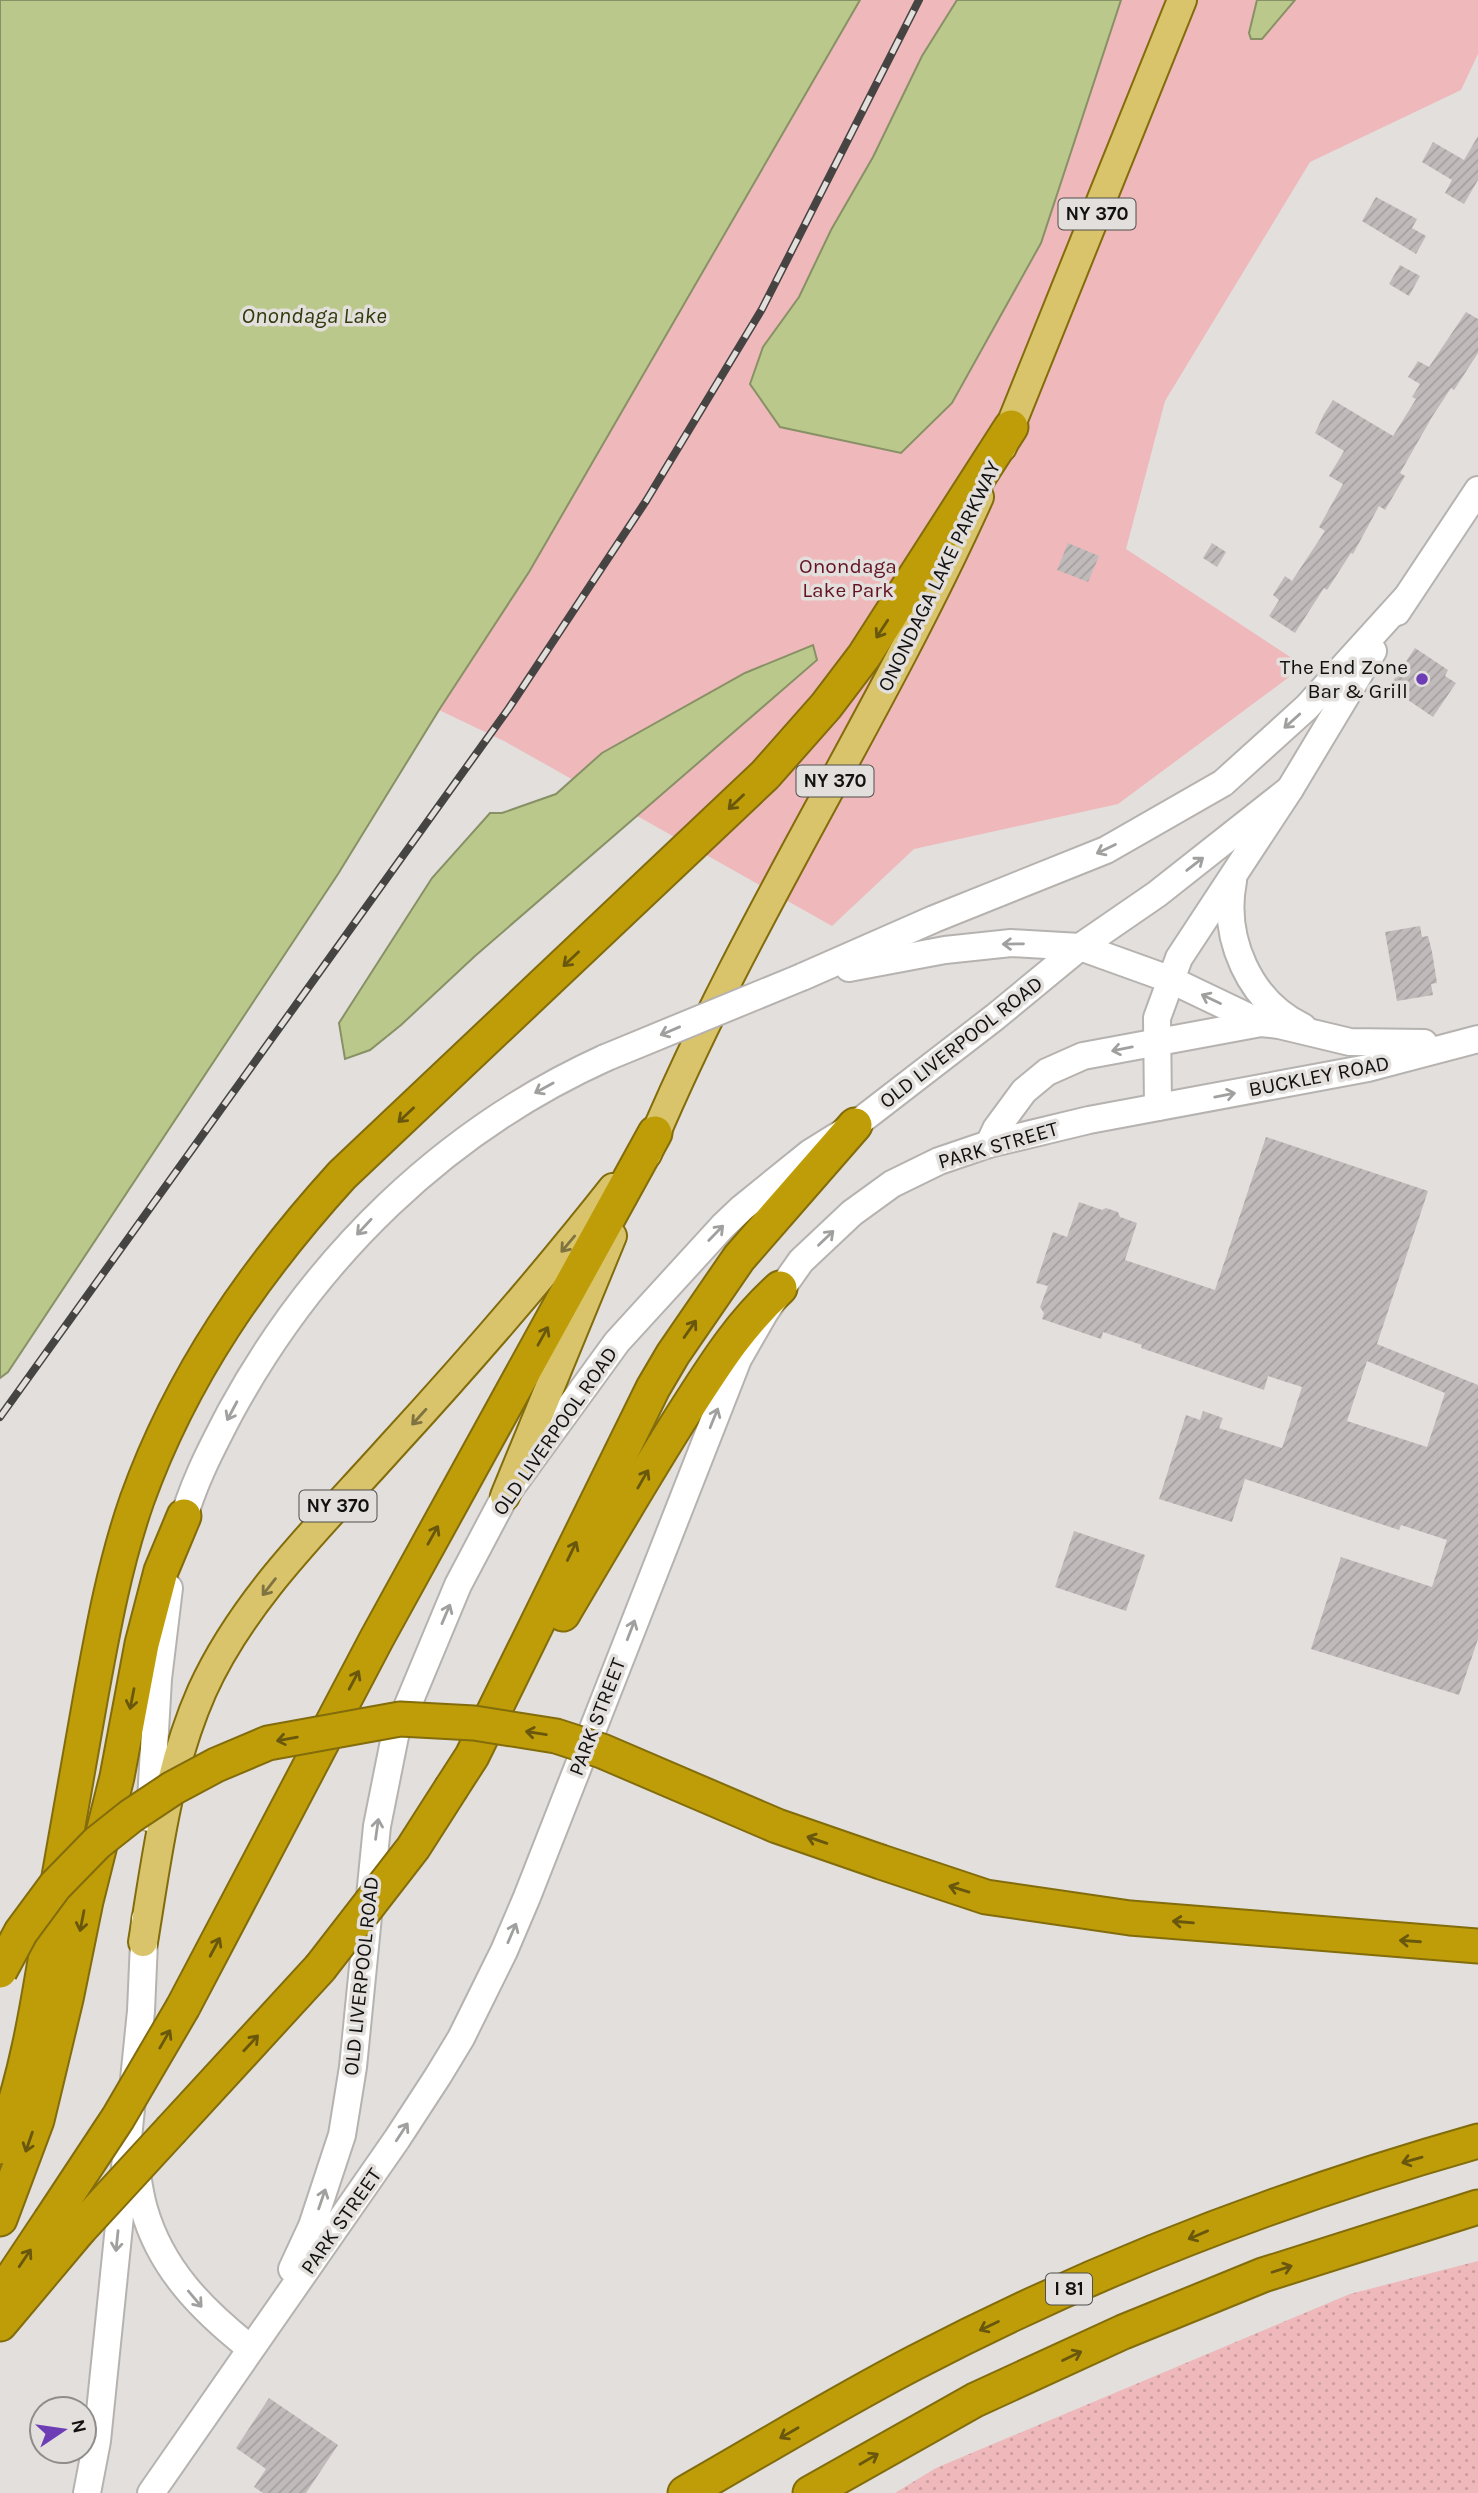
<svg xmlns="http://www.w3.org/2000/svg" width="1478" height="2493" viewBox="0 0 1478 2493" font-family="Karla,sans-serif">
	<defs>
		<pattern id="grass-dots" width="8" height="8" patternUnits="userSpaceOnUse" patternTransform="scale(1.75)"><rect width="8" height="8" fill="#efb8ba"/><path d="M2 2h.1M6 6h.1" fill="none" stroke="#cc9d9f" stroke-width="1.8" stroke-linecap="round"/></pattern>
		<pattern id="building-hatch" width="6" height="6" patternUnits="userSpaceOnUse" patternTransform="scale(1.75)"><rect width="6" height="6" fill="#c0bbba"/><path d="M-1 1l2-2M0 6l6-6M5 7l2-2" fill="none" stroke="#a4a09f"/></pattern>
	</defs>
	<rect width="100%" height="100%" fill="#e2dfdc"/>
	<path fill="url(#grass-dots)" d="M1478,2261V2493H895L936,2468L1350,2294Z"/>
	<path fill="#efb8ba" d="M860,0H1478V54L1461,90L1310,162L1165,401L1126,549L1304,666L1118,804L914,849L832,926L506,742L439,710L529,572Z"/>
	<g fill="#bbc88b" stroke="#889166" stroke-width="2">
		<path d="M0,0H860L529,572L439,710L338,874L8,1372L0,1378Z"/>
		<path d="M957,0H1121L1041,243L952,403L901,453L780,427L750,384L763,347L799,297L831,230L873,157L922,56Z"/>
		<path d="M1257,0H1295L1262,39H1251L1249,33Z"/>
		<path d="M813,645L817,660L780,692L475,956L401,1025L370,1050L345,1059L339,1023L432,878L490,813H502L556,794L602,753L745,673Z"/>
	</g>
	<g fill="url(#building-hatch)" fill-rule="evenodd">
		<path d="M1478,136V180L1464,204L1445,193L1452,180L1422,162L1433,142L1464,160Z"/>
		<path d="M1376,197L1417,219L1412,228L1426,236L1416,254L1362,221Z"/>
		<path d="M1400,265L1420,276L1409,296L1389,284Z"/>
		<path d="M1466,312L1478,319V353L1454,390L1451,388L1432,417L1400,473L1405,476L1385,510L1379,506L1353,554L1351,553L1327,590L1324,588L1295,633L1269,616L1279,600L1273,595L1285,576L1292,581L1325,531L1319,527L1343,484L1329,476L1344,451L1315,433L1324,414L1333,400L1393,436L1416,399L1412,397L1420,384L1408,377L1418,361L1429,367Z"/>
		<path d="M1068,543L1099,556L1088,582L1057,570Z"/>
		<path d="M1212,543L1226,552L1217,567L1203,558Z"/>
		<path d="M1415,648L1448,670L1445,676L1456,683L1433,717L1389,687Z"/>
		<path d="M1420,926L1422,937L1428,936L1432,952L1437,983L1431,984L1433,995L1397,1001L1385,932Z"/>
		<path d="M1266,1137L1428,1191L1377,1344L1478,1385V1639L1459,1695L1311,1649L1341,1557L1432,1587L1447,1540L1401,1525L1399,1530L1245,1479L1232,1522L1159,1499L1186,1415L1200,1420L1203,1411L1223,1418L1219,1428L1282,1448L1302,1387L1268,1376L1264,1390L1141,1348L1142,1345L1103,1332L1101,1339L1042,1319L1044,1313L1040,1307L1048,1286L1036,1283L1053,1232L1067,1237L1079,1202L1102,1210L1106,1208L1118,1212L1120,1217L1137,1223L1125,1260L1215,1290ZM1367,1361L1445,1393L1427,1447L1347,1421Z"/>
		<path d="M1074,1531L1145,1555L1126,1611L1055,1587Z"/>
		<path d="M269,2398L338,2445L306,2493H263L254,2487L266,2469L236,2448Z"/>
	</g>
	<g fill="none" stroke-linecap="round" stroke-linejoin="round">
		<g stroke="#b6b2af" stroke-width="30">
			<g id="secondary">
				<path d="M1397,612L1478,490"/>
				<path d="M1233,881C1222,938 1249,1001 1303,1027"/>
				<path d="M849,968L945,950L1011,943L1080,947L1169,979L1261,1023L1279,1025L1350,1042L1424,1043"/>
				<path d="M802,977L934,919L1106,850L1223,783L1307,707L1405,599"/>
				<path d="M1158,1107L1157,1018L1179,958L1290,789L1373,651"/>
				<path d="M989,1144L996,1129L1024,1091L1047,1072L1083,1056L1261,1023"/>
				<path d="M180,1533C189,1491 211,1449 231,1411C315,1257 444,1131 605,1058"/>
				<path d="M150,1818L158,1679L169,1588"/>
				<path d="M134,2155C137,2173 139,2192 144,2209C161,2269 202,2310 250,2348"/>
				<path d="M292,2269L312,2226L342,2135L353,2067L377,1826L395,1736L458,1585L505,1496L617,1342L723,1226L742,1208L810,1153L855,1125L995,1017L1080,947L1157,894L1290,789"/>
				<path d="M87,2493L97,2441L141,2011L145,1919"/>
				<path d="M151,2493L397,2139L438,2076L461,2038L504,1951L527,1897L738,1359L765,1312L801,1261L852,1213L892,1184L939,1161L989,1144L1089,1120L1368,1068L1478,1039"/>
			</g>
		</g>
		<g stroke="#826c0b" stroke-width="32">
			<g id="primary">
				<path d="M1002,447L1182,0"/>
				<path d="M647,1154C741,927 878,721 979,497"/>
				<path d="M505,1496L612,1236"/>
				<path d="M143,1942C157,1857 167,1770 202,1691C244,1598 322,1524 389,1449C467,1364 542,1278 613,1188"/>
			</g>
		</g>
		<g stroke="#826c0b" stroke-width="37">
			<g id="highway">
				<path d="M563,1614C602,1548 641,1481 682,1416C713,1368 738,1326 780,1288"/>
				<path d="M452,1787L472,1756L653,1388L673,1354L739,1258L855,1125"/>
				<path d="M881,1862L986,1897L1130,1918L1478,1946"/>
				<path d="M183,2007L377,1638L655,1133"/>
				<path d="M172,2129L320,1968"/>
				<path d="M0,2147C32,2065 42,1974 57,1888C68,1824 80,1760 91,1695C103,1629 115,1563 137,1500C182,1375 254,1272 342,1175L765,775L826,706L864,656L1011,427"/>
				<path d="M0,2219L37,2120L66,1999L86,1901L117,1777L142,1644L161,1571L184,1516"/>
				<path d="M0,2296L50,2221"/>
				<path d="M0,2324L79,2230"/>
				<path d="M685,2493C762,2449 837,2403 916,2362C1094,2269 1284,2196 1478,2141"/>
				<path d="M810,2493L975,2400L1123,2332L1263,2275L1478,2207"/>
			</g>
		</g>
		<use href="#secondary" stroke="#fff" stroke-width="26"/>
		<use href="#primary" stroke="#d9c46b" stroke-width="28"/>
		<use href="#highway" stroke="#bf9d08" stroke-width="33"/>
		<g stroke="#454442" stroke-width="8">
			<path id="rail" d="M0,1417L509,708L646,501L762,309L919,0"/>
		</g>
		<use href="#rail" stroke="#e2dfdc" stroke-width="5" stroke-dasharray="16" stroke-linecap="butt"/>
		<g stroke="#b6b2af" stroke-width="30" stroke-linecap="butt">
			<path id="secondary-bridge" d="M605,1058L802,977"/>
		</g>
		<g stroke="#826c0b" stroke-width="37" stroke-linecap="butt">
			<g id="highway-bridge">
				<path d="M320,1968L413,1848L452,1787"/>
				<path d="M0,1971L21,1932L55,1886L97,1843L131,1816L173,1788L216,1765L268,1743L400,1719L474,1723L556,1736L602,1751L777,1826L881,1862"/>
				<path d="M50,2221L118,2118L183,2007"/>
				<path d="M79,2230L172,2129"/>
			</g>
		</g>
		<use href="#secondary-bridge" stroke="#fff" stroke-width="26"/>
		<use href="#highway-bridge" stroke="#bf9d08" stroke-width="33"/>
	</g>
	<defs><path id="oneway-shaft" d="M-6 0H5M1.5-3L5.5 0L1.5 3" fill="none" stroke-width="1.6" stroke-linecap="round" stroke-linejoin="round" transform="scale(1.75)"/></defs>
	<g stroke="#68570c">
		<use href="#oneway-shaft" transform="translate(882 629) rotate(123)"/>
		<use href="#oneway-shaft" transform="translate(736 802) rotate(136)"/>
		<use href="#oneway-shaft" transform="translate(571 959) rotate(137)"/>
		<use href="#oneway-shaft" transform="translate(406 1115) rotate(137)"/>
		<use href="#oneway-shaft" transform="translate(690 1329) rotate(-55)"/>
		<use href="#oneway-shaft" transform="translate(543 1336) rotate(-61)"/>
		<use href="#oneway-shaft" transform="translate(643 1479) rotate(-60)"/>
		<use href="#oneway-shaft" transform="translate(433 1535) rotate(-61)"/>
		<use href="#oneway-shaft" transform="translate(572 1551) rotate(-64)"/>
		<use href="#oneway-shaft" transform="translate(354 1680) rotate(-62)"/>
		<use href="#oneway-shaft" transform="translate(132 1699) rotate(101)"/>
		<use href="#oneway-shaft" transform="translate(536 1733) rotate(-171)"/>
		<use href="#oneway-shaft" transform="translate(287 1739) rotate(170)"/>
		<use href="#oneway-shaft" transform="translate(817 1840) rotate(-161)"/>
		<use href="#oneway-shaft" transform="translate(959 1889) rotate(-163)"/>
		<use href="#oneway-shaft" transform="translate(82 1921) rotate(101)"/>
		<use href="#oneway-shaft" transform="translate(1183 1922) rotate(-175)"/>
		<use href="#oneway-shaft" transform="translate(1410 1941) rotate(-176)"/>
		<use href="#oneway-shaft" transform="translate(215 1947) rotate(-62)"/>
		<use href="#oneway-shaft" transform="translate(165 2039) rotate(-60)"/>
		<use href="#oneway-shaft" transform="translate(251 2043) rotate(-47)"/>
		<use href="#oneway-shaft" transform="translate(29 2142) rotate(109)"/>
		<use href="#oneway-shaft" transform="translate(1412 2160) rotate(164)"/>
		<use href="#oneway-shaft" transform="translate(1198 2235) rotate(157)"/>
		<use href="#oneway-shaft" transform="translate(25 2258) rotate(-56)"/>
		<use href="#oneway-shaft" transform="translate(1282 2269) rotate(-18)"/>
		<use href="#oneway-shaft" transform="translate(989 2326) rotate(154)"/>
		<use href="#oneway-shaft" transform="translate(1072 2356) rotate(-25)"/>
		<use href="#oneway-shaft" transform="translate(789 2433) rotate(150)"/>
		<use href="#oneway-shaft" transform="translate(869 2459) rotate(-30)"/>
	</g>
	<g stroke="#a0a09f">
		<use href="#oneway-shaft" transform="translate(1292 721) rotate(138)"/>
		<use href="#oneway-shaft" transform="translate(1106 849) rotate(154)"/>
		<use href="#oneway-shaft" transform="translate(1195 864) rotate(-38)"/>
		<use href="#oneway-shaft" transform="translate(1013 944) rotate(179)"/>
		<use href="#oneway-shaft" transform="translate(1211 999) rotate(-154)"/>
		<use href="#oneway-shaft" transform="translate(670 1031) rotate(157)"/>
		<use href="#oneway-shaft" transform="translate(1122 1049) rotate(169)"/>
		<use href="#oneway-shaft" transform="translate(544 1088) rotate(151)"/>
		<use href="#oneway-shaft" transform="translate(1225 1095) rotate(-11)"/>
		<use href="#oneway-shaft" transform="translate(364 1227) rotate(133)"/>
		<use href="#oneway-shaft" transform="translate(716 1233) rotate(-46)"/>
		<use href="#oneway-shaft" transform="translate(826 1238) rotate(-44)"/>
		<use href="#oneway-shaft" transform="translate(232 1411) rotate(118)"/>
		<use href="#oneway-shaft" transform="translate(714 1418) rotate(-68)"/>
		<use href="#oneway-shaft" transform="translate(446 1614) rotate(-67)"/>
		<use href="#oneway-shaft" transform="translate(631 1630) rotate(-69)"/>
		<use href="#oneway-shaft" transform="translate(377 1829) rotate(-82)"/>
		<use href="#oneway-shaft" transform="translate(512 1933) rotate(-67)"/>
		<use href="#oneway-shaft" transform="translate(402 2132) rotate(-57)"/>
		<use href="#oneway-shaft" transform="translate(322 2199) rotate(-71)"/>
		<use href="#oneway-shaft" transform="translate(117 2241) rotate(96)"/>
		<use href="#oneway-shaft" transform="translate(195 2299) rotate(50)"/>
	</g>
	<g stroke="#7f7342">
		<use href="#oneway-shaft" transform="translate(568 1244) rotate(130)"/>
		<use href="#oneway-shaft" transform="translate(419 1417) rotate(132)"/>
		<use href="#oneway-shaft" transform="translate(269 1587) rotate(128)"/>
	</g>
	<circle fill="#6d3db5" stroke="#e2dfdc" stroke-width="2.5" cx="1422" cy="679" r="7"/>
	<g text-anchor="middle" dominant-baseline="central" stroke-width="7" stroke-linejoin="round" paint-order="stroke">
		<g fill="#e2dfdc" stroke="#504f4d" stroke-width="2">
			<rect x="1058.5" y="198.5" width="77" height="31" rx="5"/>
			<rect x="796.5" y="765.5" width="77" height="31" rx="5"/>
			<rect x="299.5" y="1490.5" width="77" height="31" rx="5"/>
			<rect x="1046" y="2273.5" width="46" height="31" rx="5"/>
		</g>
		<g font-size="19" font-weight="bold" fill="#121110">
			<text x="1097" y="214">NY 370</text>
			<text x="835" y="781">NY 370</text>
			<text x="338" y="1506">NY 370</text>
			<text x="1069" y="2289">I 81</text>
		</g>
		<g font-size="21" fill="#641323" stroke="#e2dfdc">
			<text x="848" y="566">Onondaga<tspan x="848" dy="24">Lake Park</tspan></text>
		</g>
		<g font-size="21" fill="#121110" stroke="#e2dfdc">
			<text transform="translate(939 576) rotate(-64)">ONONDAGA LAKE PARKWAY</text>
			<text transform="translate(961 1042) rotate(-38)">OLD LIVERPOOL ROAD</text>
			<text transform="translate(1319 1076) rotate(-11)">BUCKLEY ROAD</text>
			<text transform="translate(998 1145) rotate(-16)">PARK STREET</text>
			<text transform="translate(555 1431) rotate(-55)">OLD LIVERPOOL ROAD</text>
			<text transform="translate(597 1717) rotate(-69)">PARK STREET</text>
			<text transform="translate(361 1976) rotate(-84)">OLD LIVERPOOL ROAD</text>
			<text transform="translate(341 2221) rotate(-55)">PARK STREET</text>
		</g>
		<g font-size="21" fill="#121110" stroke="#e2dfdc" text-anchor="end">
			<text x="1408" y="667">The End Zone<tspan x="1408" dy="24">Bar &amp; Grill</tspan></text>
		</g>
		<g font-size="23" font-style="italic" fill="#323a0b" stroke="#e2dfdc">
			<text x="314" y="315">Onondaga Lake</text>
		</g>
	</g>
	<g transform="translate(63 2430) rotate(77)"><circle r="33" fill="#e2dfdc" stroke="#8f8d8a" stroke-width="2"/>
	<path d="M0-5L12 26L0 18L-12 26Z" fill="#6d3db5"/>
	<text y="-10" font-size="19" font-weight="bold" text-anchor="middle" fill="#121110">N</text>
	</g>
</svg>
